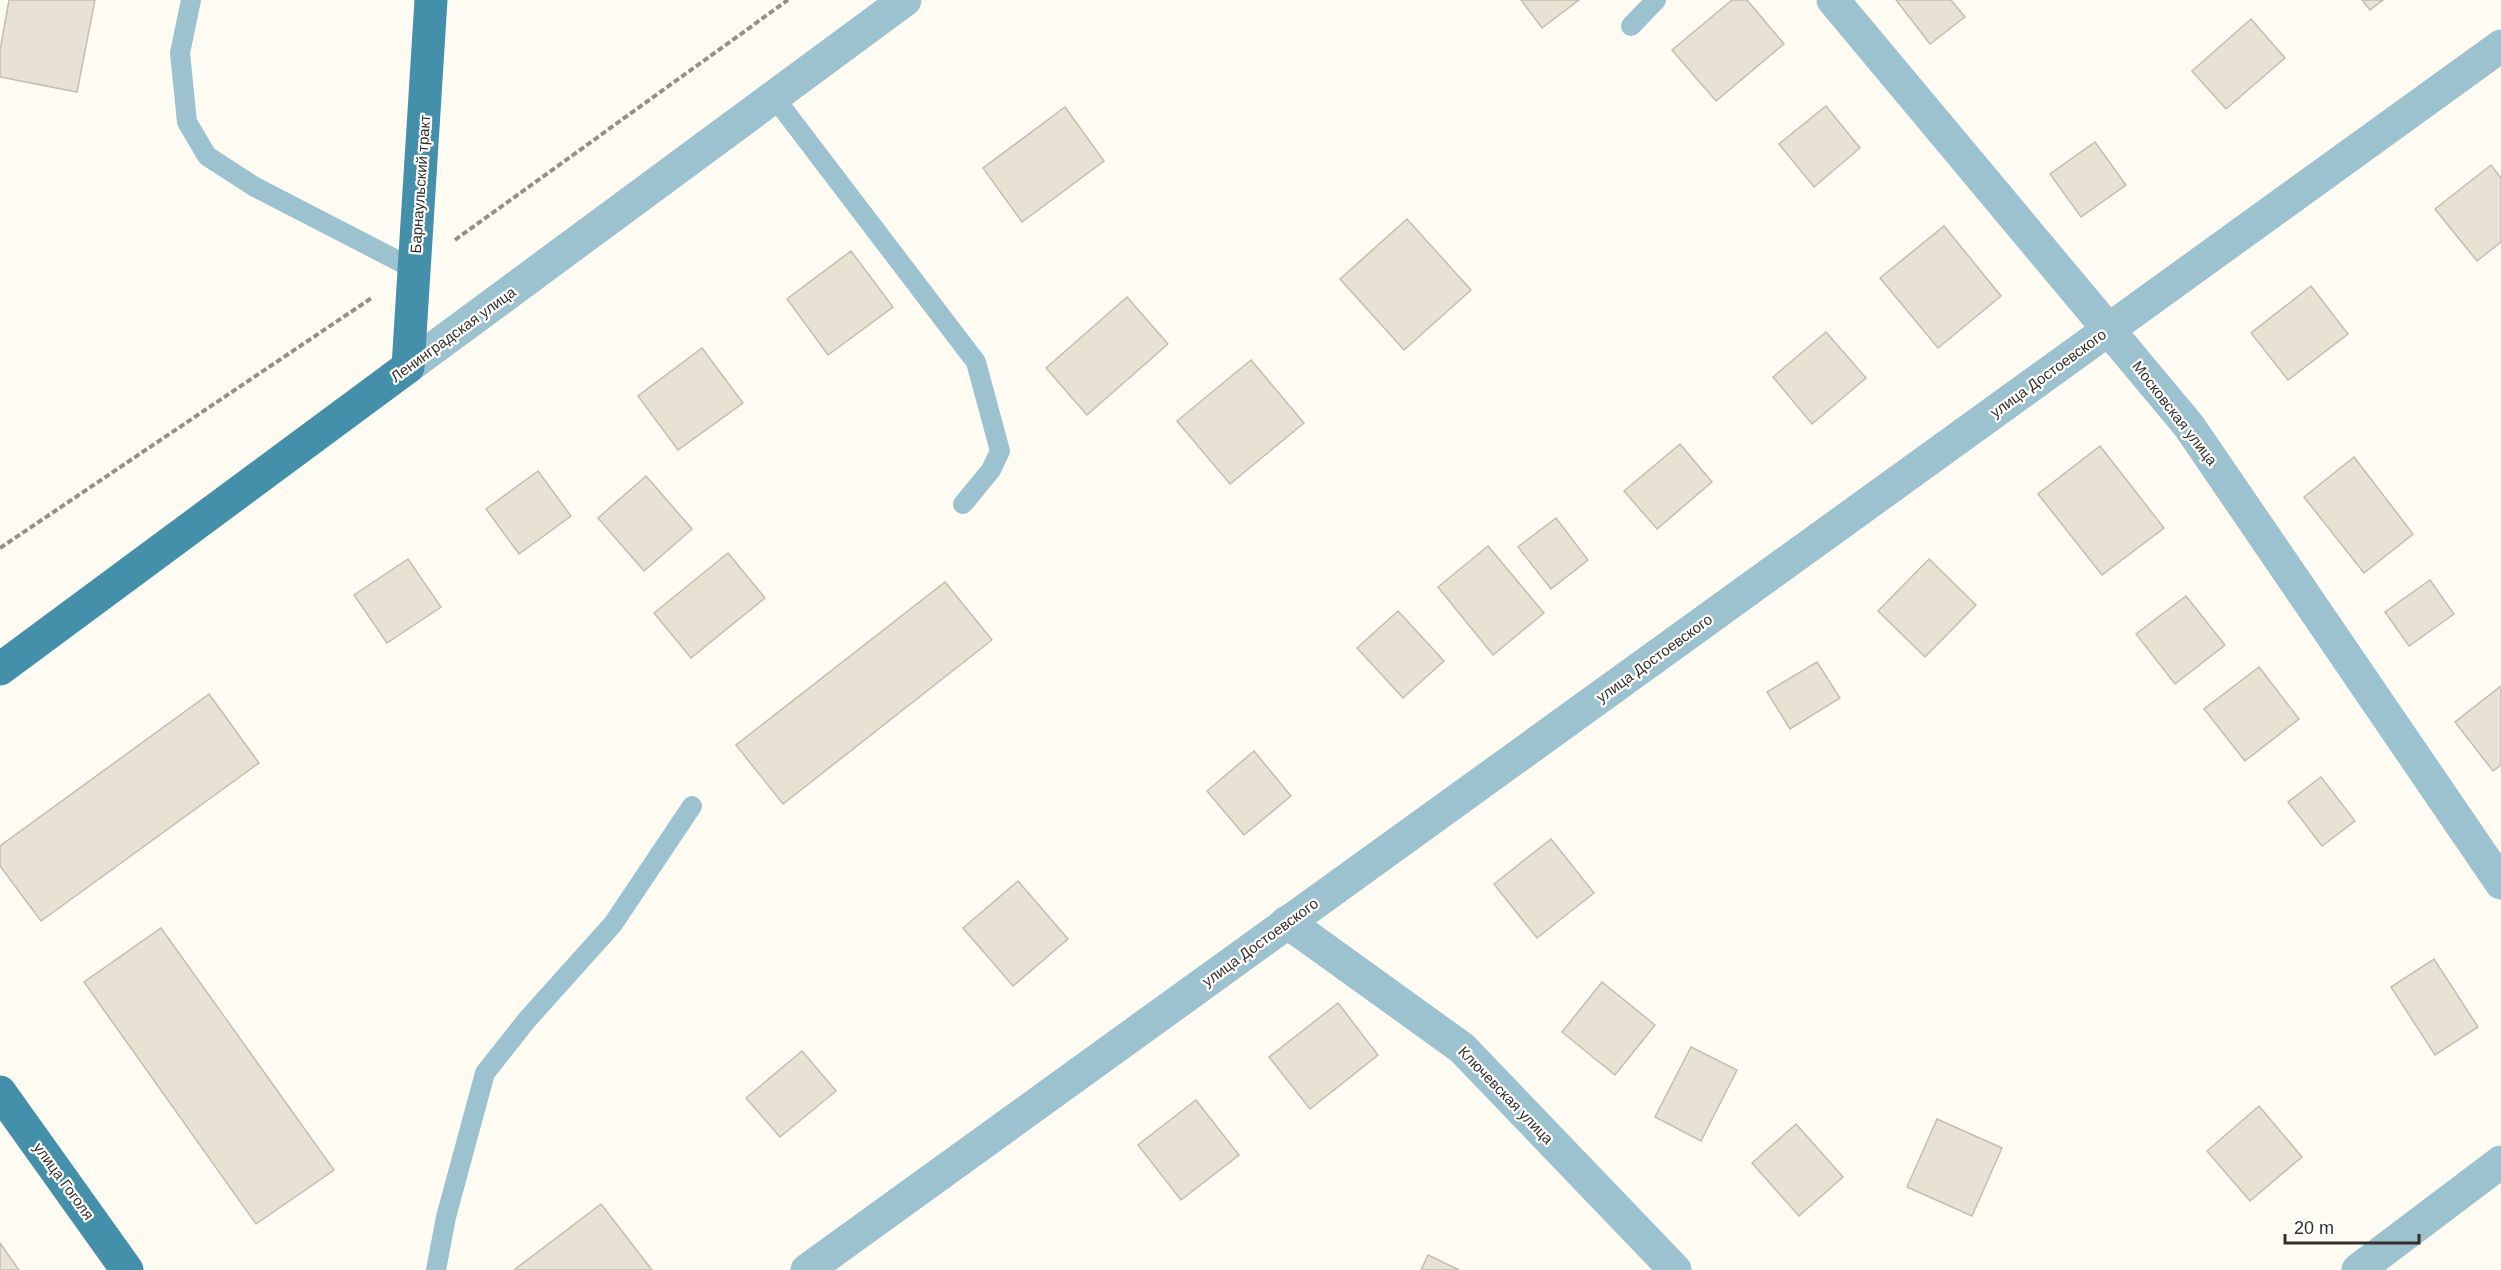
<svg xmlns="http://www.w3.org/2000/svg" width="2501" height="1270" viewBox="0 0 2501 1270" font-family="Helvetica,sans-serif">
	<rect width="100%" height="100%" fill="#fefbf2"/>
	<g fill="#e8e2d4" stroke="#c3beb0" stroke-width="1.5">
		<path d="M9,0H95L77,92L0,77V50Z"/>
		<path d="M1521,0H1579L1542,28Z"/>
		<path d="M1732,0H1747L1784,44L1716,101L1672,50Z"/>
		<path d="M1896,0H1951L1965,17L1930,44Z"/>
		<path d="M2362,0H2383L2370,10Z"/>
		<path d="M2251,19L2285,58L2226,109L2192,71Z"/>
		<path d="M1826,106L1860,148L1814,187L1779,144Z"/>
		<path d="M1065,107L1104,161L1022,222L983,168Z"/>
		<path d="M2095,142L2126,185L2081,217L2050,174Z"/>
		<path d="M2491,165L2501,178V242L2477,261L2435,209Z"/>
		<path d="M1407,219L1471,290L1404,350L1340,279Z"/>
		<path d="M1944,226L2001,296L1938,348L1880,278Z"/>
		<path d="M851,251L893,307L828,355L787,299Z"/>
		<path d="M2311,286L2348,334L2288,380L2251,333Z"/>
		<path d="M1127,297L1168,344L1087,415L1046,368Z"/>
		<path d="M1826,332L1866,378L1812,424L1773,377Z"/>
		<path d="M702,348L743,403L678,450L638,396Z"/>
		<path d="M1251,360L1304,423L1230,484L1177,421Z"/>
		<path d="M1680,444L1712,482L1657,529L1624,491Z"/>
		<path d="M2100,446L2164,528L2102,575L2038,494Z"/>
		<path d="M2354,457L2413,534L2364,573L2304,497Z"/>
		<path d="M538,471L571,516L519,554L486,509Z"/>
		<path d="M646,476L692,529L644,571L598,518Z"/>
		<path d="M1556,518L1588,560L1551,589L1518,547Z"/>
		<path d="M1488,546L1544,613L1493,655L1438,587Z"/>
		<path d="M728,553L765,598L691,658L654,613Z"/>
		<path d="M408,559L441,607L387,643L354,595Z"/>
		<path d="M1929,559L1976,605L1925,657L1878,611Z"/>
		<path d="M2430,580L2454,614L2409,646L2385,612Z"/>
		<path d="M945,582L992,640L783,804L736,745Z"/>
		<path d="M2186,596L2225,645L2175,684L2136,634Z"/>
		<path d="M1398,611L1444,661L1403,698L1357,648Z"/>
		<path d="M1817,662L1840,698L1790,729L1767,692Z"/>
		<path d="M2259,667L2299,719L2245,761L2204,709Z"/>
		<path d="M2501,686V765L2493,771L2455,722Z"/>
		<path d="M209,694L259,763L41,921L0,866V846Z"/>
		<path d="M1254,751L1291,796L1244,835L1207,791Z"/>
		<path d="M2321,777L2355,821L2322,846L2288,802Z"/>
		<path d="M1551,839L1594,893L1537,938L1494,884Z"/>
		<path d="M1018,881L1068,939L1013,986L963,928Z"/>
		<path d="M161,928L334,1170L256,1224L84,982Z"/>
		<path d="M2434,959L2478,1027L2435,1055L2391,987Z"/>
		<path d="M1602,982L1655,1025L1615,1075L1562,1032Z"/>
		<path d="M1338,1003L1378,1055L1310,1109L1269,1057Z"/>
		<path d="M1691,1047L1737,1070L1701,1141L1655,1117Z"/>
		<path d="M802,1051L836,1091L780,1137L746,1098Z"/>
		<path d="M1196,1100L1239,1155L1181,1200L1138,1145Z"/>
		<path d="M2259,1106L2302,1157L2250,1201L2207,1151Z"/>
		<path d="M1937,1119L2002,1148L1972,1216L1907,1187Z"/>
		<path d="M1796,1124L1843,1177L1799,1216L1752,1163Z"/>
		<path d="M601,1204L652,1270H514Z"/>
		<path d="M0,1243L19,1270H0Z"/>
		<path d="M1428,1255L1459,1270H1421Z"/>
	</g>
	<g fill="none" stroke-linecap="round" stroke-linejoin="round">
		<g stroke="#939089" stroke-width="4" stroke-dasharray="6 3" stroke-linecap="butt">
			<path d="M455,240L788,0"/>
			<path d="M0,548L373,297"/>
		</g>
		<g stroke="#9cc1cf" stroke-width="20">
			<path d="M191,0L180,53L187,122L207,156L255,187L414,269"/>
			<path d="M1631,26L1656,0"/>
			<path d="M774,97L976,362L1000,451L991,470L963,504"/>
			<path d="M436,1270L446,1217L485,1073L526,1021L613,924L692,806"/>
		</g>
		<g stroke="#9cc1cf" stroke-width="33">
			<path d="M1833,0L2189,426L2501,883"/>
			<path d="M1287,922L1462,1048L1675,1270"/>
			<path d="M807,1270L2501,46"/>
			<path d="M2358,1270L2501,1162"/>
		</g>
		<path stroke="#9cc1cf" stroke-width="33" d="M408,367L905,0"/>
		<g stroke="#448fa9" stroke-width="33">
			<path d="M0,669L408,367L431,0"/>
			<path d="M0,1092L127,1270"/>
		</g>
	</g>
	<g text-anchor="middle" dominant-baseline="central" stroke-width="4.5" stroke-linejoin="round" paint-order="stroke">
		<g font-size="15" fill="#33302b" stroke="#fff">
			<text transform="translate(420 184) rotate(-86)">Барнаульский тракт</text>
			<text transform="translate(453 334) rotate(-36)">Ленинградская улица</text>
			<text transform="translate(2048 373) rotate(-36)">улица Достоевского</text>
			<text transform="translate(2175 413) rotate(52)">Московская улица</text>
			<text transform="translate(1654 658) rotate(-36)">улица Достоевского</text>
			<text transform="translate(1260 942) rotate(-36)">улица Достоевского</text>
			<text transform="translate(1506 1095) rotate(46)">Ключевская улица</text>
			<text transform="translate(64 1181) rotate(54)">улица Гоголя</text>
		</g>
	</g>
	<path d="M2285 1234v9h134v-9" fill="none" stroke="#33302b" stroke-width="3"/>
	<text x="2294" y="1234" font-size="18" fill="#33302b" stroke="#ffffff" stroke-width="4.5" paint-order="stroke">20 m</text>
</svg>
